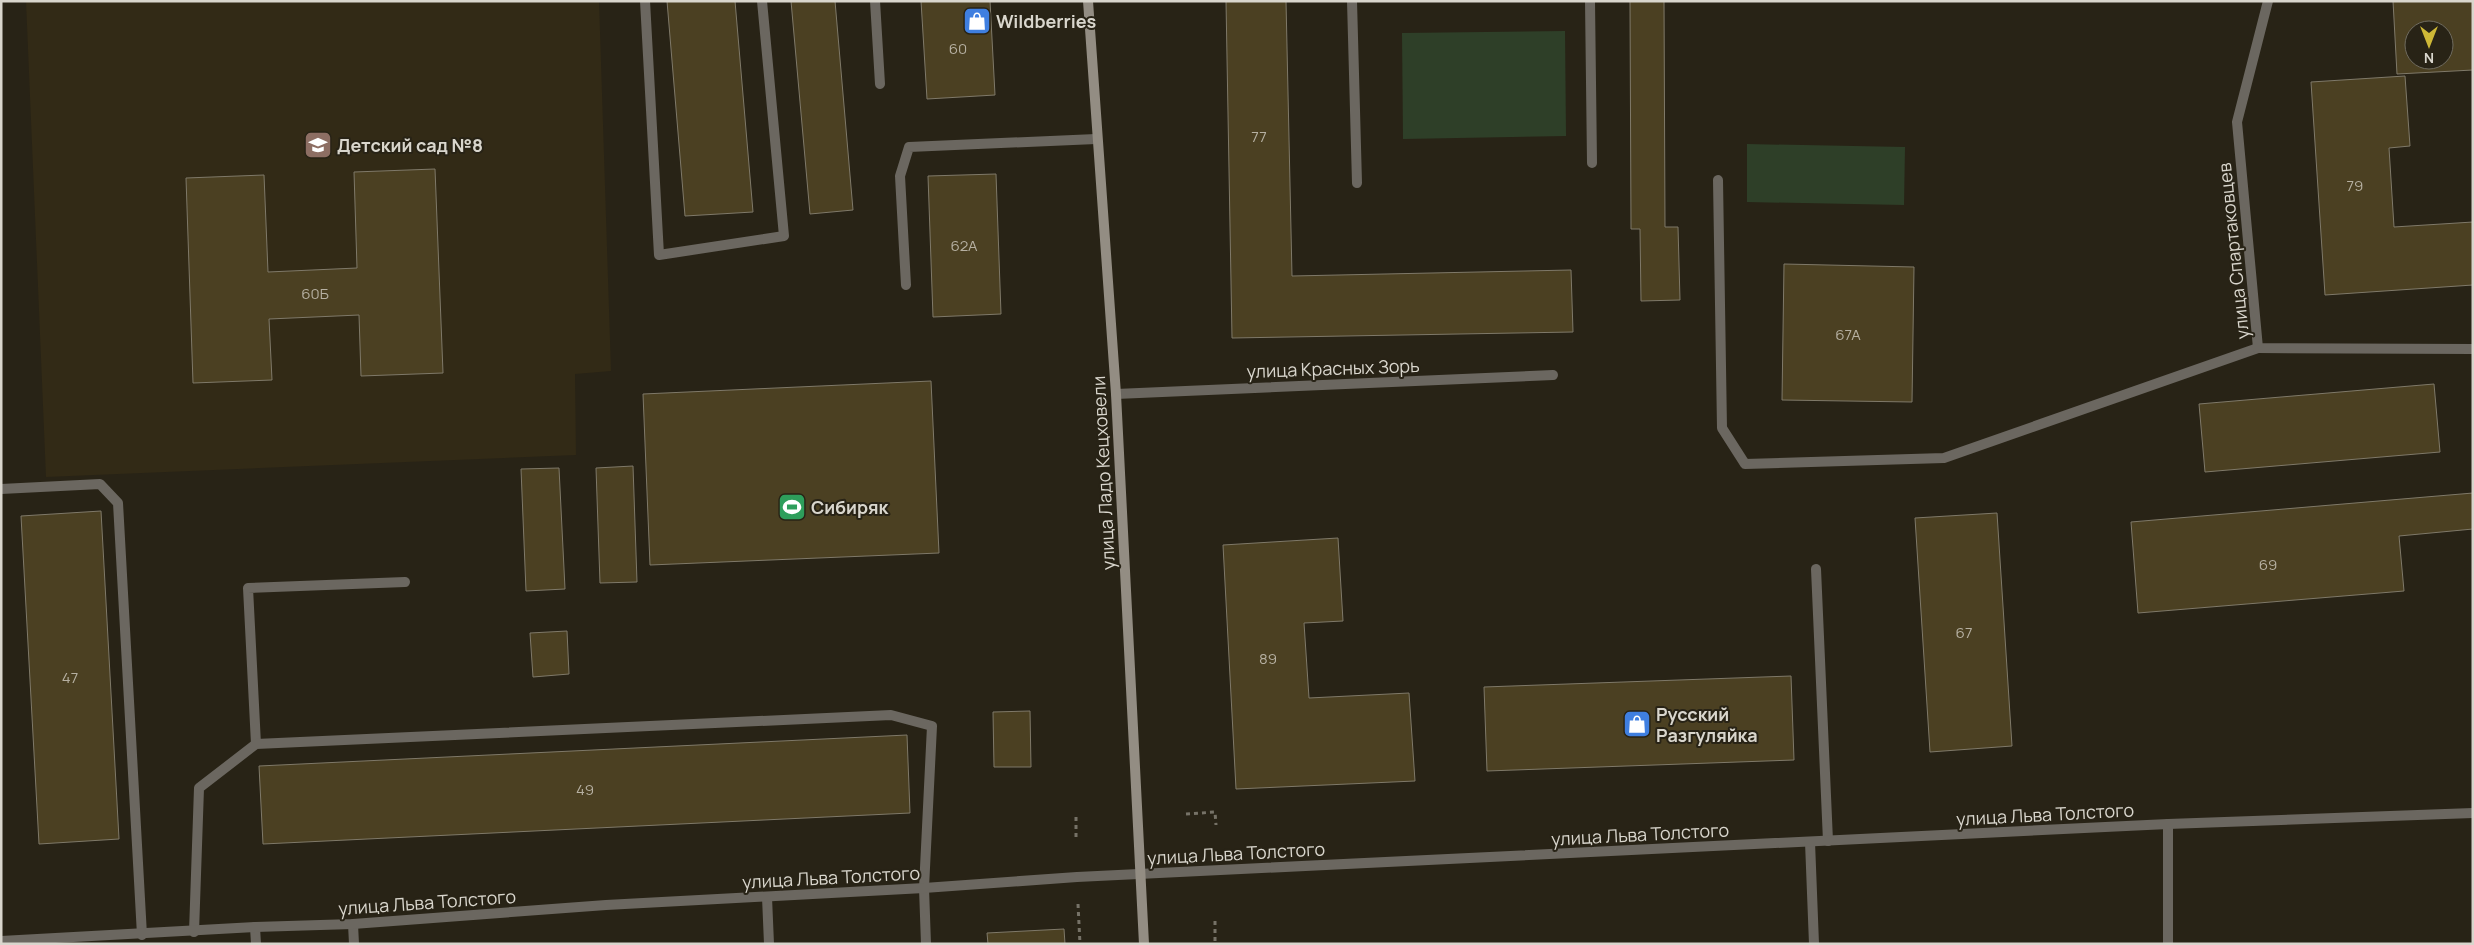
<svg xmlns="http://www.w3.org/2000/svg" width="2474" height="945" viewBox="0 0 2474 945" font-family="Manrope,sans-serif">
	<rect width="100%" height="100%" fill="#282316"/>
	<path fill="#322a16" d="M26,1H599L611,371L575,374L576,455L46,477Z"/>
	<g fill="#2e3f28">
		<path d="M1565,31L1566,136L1403,139L1402,33Z"/>
		<path d="M1747,144L1905,147L1904,205L1747,202Z"/>
	</g>
	<g fill="#4b4022" stroke="#7f7969" fill-rule="evenodd">
		<path d="M667,1H735L753,212L685,216Z"/>
		<path d="M791,1H835L853,210L810,214Z"/>
		<path d="M921,1H990L995,95L927,99Z"/>
		<path d="M1226,1H1286L1292,276L1571,270L1573,332L1232,338Z"/>
		<path d="M1630,1H1664L1665,227H1678L1680,300L1641,301L1640,229H1631Z"/>
		<path d="M2393,1H2473V70L2397,74ZM2414,30H2444V60H2414Z"/>
		<path d="M2405,76L2410,146L2389,148L2394,227L2473,222V285L2325,295L2311,82Z"/>
		<path d="M435,169L443,373L361,376L359,315L269,319L272,380L193,383L186,178L264,175L268,272L357,268L354,172Z"/>
		<path d="M996,174L1001,314L933,317L928,176Z"/>
		<path d="M1784,264L1914,267L1912,402L1782,400Z"/>
		<path d="M931,381L939,553L650,565L643,394Z"/>
		<path d="M2434,384L2440,452L2205,472L2199,404Z"/>
		<path d="M633,466L637,582L600,583L596,468Z"/>
		<path d="M559,468L565,589L526,591L521,469Z"/>
		<path d="M2473,493V529L2399,536L2404,591L2138,613L2131,522Z"/>
		<path d="M101,511L119,839L39,844L21,516Z"/>
		<path d="M1997,513L2012,746L1930,752L1915,518Z"/>
		<path d="M1338,538L1343,621L1304,623L1309,698L1409,693L1415,781L1236,789L1223,545Z"/>
		<path d="M567,631L569,674L533,677L530,633Z"/>
		<path d="M1791,676L1794,760L1487,771L1484,687Z"/>
		<path d="M1030,711L1031,767H994L993,712Z"/>
		<path d="M907,735L910,813L263,844L259,766Z"/>
		<path d="M1064,929L1065,944H988L987,933Z"/>
	</g>
	<g fill="none" stroke-linecap="round" stroke-linejoin="round">
		<g stroke="#767267" stroke-width="3" stroke-dasharray="4 4" stroke-linecap="butt">
			<path d="M1186,814L1215,812L1216,825"/>
			<path d="M1076,817V841"/>
			<path d="M1078,904L1080,944"/>
			<path d="M1215,921V944"/>
		</g>
		<g stroke="#6b6760" stroke-width="10">
			<path d="M645,1L659,255L784,236L762,1"/>
			<path d="M875,1L880,84"/>
			<path d="M1352,1L1357,183"/>
			<path d="M1590,1L1592,163"/>
			<path d="M1718,180L1722,428L1745,464L1944,458L2258,348"/>
			<path d="M906,285L900,176L909,147L1096,139"/>
			<path d="M1,489L100,484L118,503L142,935"/>
			<path d="M1816,569L1828,841"/>
			<path d="M256,744L248,588L405,582"/>
			<path d="M2168,824V944"/>
			<path d="M1810,842L1814,944"/>
			<path d="M767,897L769,944"/>
			<path d="M353,924L354,944"/>
			<path d="M255,927L256,944"/>
			<path d="M194,932L199,788L256,744L891,715L932,726L924,888L926,944"/>
		</g>
		<g stroke="#6b6760" stroke-width="10">
			<path d="M2268,1L2237,122L2258,348L2473,349"/>
			<path d="M1116,394L1553,375"/>
			<path d="M1,941L255,927L353,924L606,905L924,888L1077,877L2168,824L2473,813"/>
		</g>
		<path stroke="#938d83" stroke-width="10" d="M1088,1L1116,394L1144,944"/>
	</g>
	<defs>
		<g id="shop-square" transform="scale(1.4375)"><rect x="-9" y="-9" width="18" height="18" rx="4" fill="#3f7fe0" stroke="#282316"/><path d="M-5-2.5h2.3a2.7 3.5 0 0 1 5.4 0H5L5.5 6h-11ZM-1.5-2.5h3a1.5 2.3 0 0 0-3 0Z" fill="#fff"/></g>
		<g id="school-square" transform="scale(1.4375)"><rect x="-9" y="-9" width="18" height="18" rx="4" fill="#8d6e63" stroke="#282316"/><path d="M0-5L7-2L0 1L-7-2ZM-4 1L0 2.5L4 1V4Q0 6-4 4Z" fill="#fff"/></g>
		<g id="stadium-square" transform="scale(1.4375)"><rect x="-9" y="-9" width="18" height="18" rx="4" fill="#2e9e5b" stroke="#282316"/><path d="M0-5a6.5 5 0 1 0 0 10a6.5 5 0 1 0 0-10ZM-3.5-1.8h7v3.6h-7Z" fill="#fff"/></g>
	</defs>
	<g fill-rule="evenodd">
		<use href="#shop-square" x="977" y="21"/>
		<use href="#school-square" x="318" y="145"/>
		<use href="#stadium-square" x="792" y="507"/>
		<use href="#shop-square" x="1637" y="724"/>
	</g>
	<g text-anchor="middle" dominant-baseline="central" stroke-width="4" stroke-linejoin="round" paint-order="stroke">
		<g font-size="15" fill="#b6b0a2">
			<text x="958" y="48">60</text>
			<text x="1259" y="136">77</text>
			<text x="2355" y="185">79</text>
			<text x="964" y="245">62А</text>
			<text x="315" y="293">60Б</text>
			<text x="1848" y="334">67А</text>
			<text x="2268" y="564">69</text>
			<text x="1964" y="632">67</text>
			<text x="1268" y="658">89</text>
			<text x="70" y="677">47</text>
			<text x="585" y="789">49</text>
		</g>
		<g font-size="18" font-weight="bold" fill="#d9d6cd" stroke="#282316" text-anchor="start">
			<text x="996" y="21">Wildberries</text>
			<text x="337" y="145">Детский сад №8</text>
			<text x="811" y="507">Сибиряк</text>
			<text x="1656" y="714">Русский<tspan x="1656" dy="21">Разгуляйка</tspan></text>
		</g>
		<g font-size="18" fill="#d9d6cd" stroke="#282316">
			<text transform="translate(2233 251) rotate(-96)">улица Спартаковцев</text>
			<text transform="translate(1333 368) rotate(-2)">улица Красных Зорь</text>
			<text transform="translate(1103 473) rotate(-93)">улица Ладо Кецховели</text>
			<text transform="translate(2045 814) rotate(-3)">улица Льва Толстого</text>
			<text transform="translate(1640 834) rotate(-3)">улица Льва Толстого</text>
			<text transform="translate(1236 853) rotate(-3)">улица Льва Толстого</text>
			<text transform="translate(831 877) rotate(-3)">улица Льва Толстого</text>
			<text transform="translate(427 902) rotate(-4)">улица Льва Толстого</text>
		</g>
	</g>
	<rect width="2474" height="945" fill="none" stroke="#d9d6cd" stroke-width="5"/>
	<g transform="translate(2429 45) rotate(180)"><circle r="24" fill="#282316" stroke="#6f6b5f"/>
	<path d="M0-4L9 19L0 12L-9 19Z" fill="#ceb837"/>
	<text y="-8" font-size="14" font-weight="bold" text-anchor="middle" fill="#d9d6cd">N</text>
	</g>
</svg>
